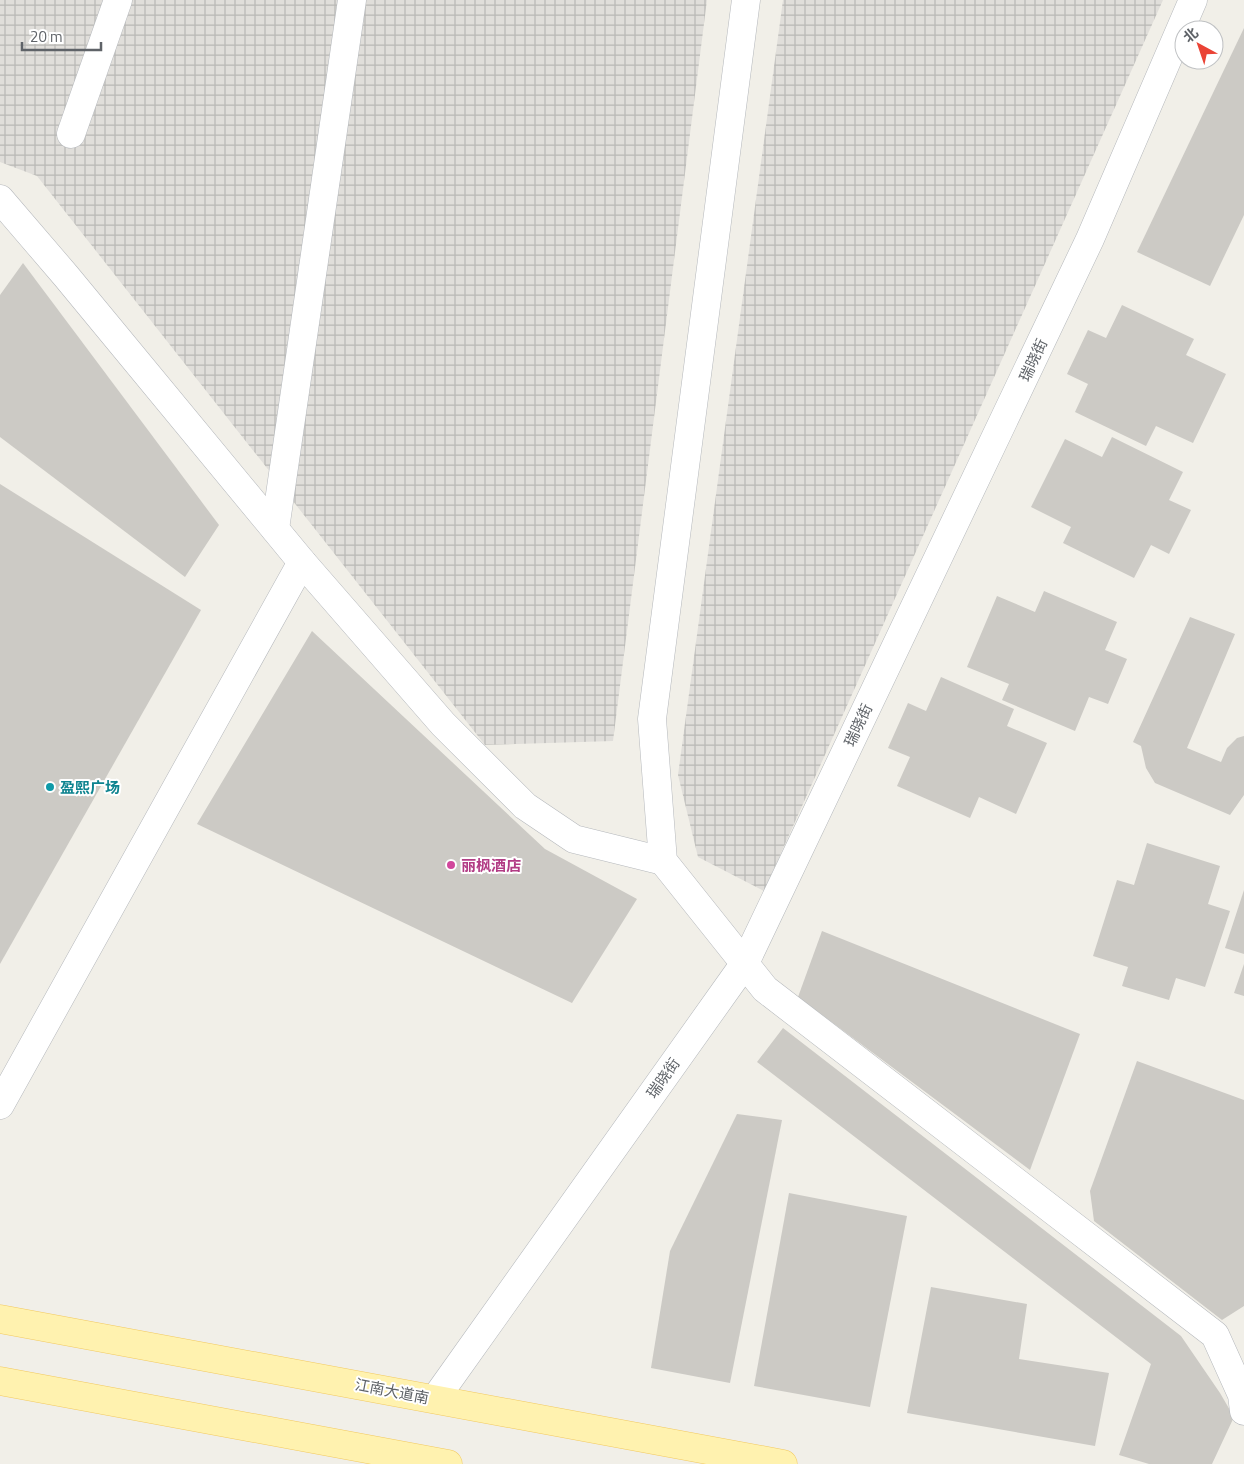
<svg xmlns="http://www.w3.org/2000/svg" width="1244" height="1464" viewBox="0 0 1244 1464" font-family="'Titillium Web','Noto Sans SC',sans-serif">
	<defs>
		<pattern id="industrial-grid" width="8" height="8" patternUnits="userSpaceOnUse" patternTransform="scale(1.25)"><rect width="8" height="8" fill="#e0deda"/><path d="M0 4h8M4 0v8" fill="none" stroke="#b9b8b5"/></pattern>
	</defs>
	<rect width="100%" height="100%" fill="#f1efe8"/>
	<g fill="url(#industrial-grid)">
		<path d="M0,0H707L613,741L485,745L37,176L0,162Z"/>
		<path d="M783,0H1163L764,891L698,857L678,775Z"/>
	</g>
	<g fill="#cccac5">
		<path d="M1244,28V215L1210,286L1137,252Z"/>
		<path d="M23,263L219,525L185,577L0,437V295Z"/>
		<path d="M1122,305L1194,339L1186,355L1226,374L1193,443L1156,426L1146,446L1075,412L1088,384L1067,374L1088,330L1106,338Z"/>
		<path d="M1112,437L1183,472L1169,500L1191,510L1169,554L1151,545L1134,578L1063,543L1071,527L1031,507L1065,439L1102,457Z"/>
		<path d="M0,484L201,610L0,964Z"/>
		<path d="M1044,591L1117,622L1105,650L1127,659L1108,704L1089,697L1075,731L1002,700L1009,684L967,667L997,596L1035,612Z"/>
		<path d="M1190,617L1235,634L1187,748L1221,762L1227,748L1237,738L1244,736V795L1230,815L1155,783L1146,768L1141,746L1133,742Z"/>
		<path d="M312,631L545,849L637,899L572,1003L197,824Z"/>
		<path d="M941,677L1014,709L1007,726L1047,743L1016,814L979,797L970,818L897,786L910,757L888,748L908,703L926,711Z"/>
		<path d="M1147,843L1220,866L1208,904L1230,911L1205,987L1176,978L1169,1000L1122,986L1128,967L1093,956L1117,880L1134,885Z"/>
		<path d="M1244,890V954L1225,948Z"/>
		<path d="M822,931L1080,1034L1030,1170L798,997Z"/>
		<path d="M1244,964V996L1234,993Z"/>
		<path d="M783,1028L1181,1336L1220,1393L1234,1417L1212,1464H1149L1119,1455L1151,1364L757,1062Z"/>
		<path d="M1137,1061L1244,1100V1306L1222,1320L1094,1221L1090,1191Z"/>
		<path d="M737,1114L782,1120L730,1383L651,1368L670,1251Z"/>
		<path d="M789,1193L907,1216L870,1407L754,1386Z"/>
		<path d="M931,1287L1027,1304L1019,1359L1109,1373L1095,1446L907,1413Z"/>
	</g>
	<g fill="none" stroke-linecap="round" stroke-linejoin="round">
		<g stroke="#b5b8bc" stroke-width="29">
			<g id="minor">
				<path d="M746,0L652,719L663,861L765,989L1215,1335L1242,1395L1244,1411"/>
				<path d="M71,134L118,0"/>
				<path d="M0,199L66,276L302,562L443,724L525,806L574,839L663,861"/>
				<path d="M275,529L352,0"/>
				<path d="M0,1105L302,562"/>
				<path d="M435,1399L745,963L1090,239L1193,0"/>
			</g>
		</g>
		<g stroke="#f2c960" stroke-width="29">
			<g id="major">
				<path d="M0,1319L783,1464"/>
				<path d="M0,1381L448,1464"/>
			</g>
		</g>
		<use href="#minor" stroke="#fff" stroke-width="28"/>
		<use href="#major" stroke="#fff2af" stroke-width="28"/>
	</g>
	<circle fill="#0f9aa8" stroke="#fff" stroke-width="2" cx="50" cy="787" r="5"/>
	<circle fill="#d1479c" stroke="#fff" stroke-width="2" cx="451" cy="865" r="5"/>
	<g text-anchor="middle" dominant-baseline="central" stroke-width="4" stroke-linejoin="round" paint-order="stroke">
		<g font-size="15" fill="#5f6368" stroke="#fff">
			<text transform="translate(1033 360) rotate(-65)">瑞晓街</text>
			<text transform="translate(858 725) rotate(-65)">瑞晓街</text>
			<text transform="translate(663 1078) rotate(-55)">瑞晓街</text>
			<text transform="translate(392 1391) rotate(11)">江南大道南</text>
		</g>
		<g font-size="15" font-weight="bold" fill="#0d838f" stroke="#fff" text-anchor="start">
			<text x="60" y="787">盈熙广场</text>
		</g>
		<g font-size="15" font-weight="bold" fill="#b23c85" stroke="#fff" text-anchor="start">
			<text x="461" y="865">丽枫酒店</text>
		</g>
	</g>
	<g transform="translate(1199 45) rotate(320)"><circle r="24" fill="#ffffff" stroke="#bfc1c3"/>
	<path d="M0-4L9 19L0 12L-9 19Z" fill="#ea4335"/>
	<text y="-8" font-size="14" font-weight="bold" text-anchor="middle" fill="#5f6368">北</text>
	</g>
	<path d="M22 42v8h79v-8" fill="none" stroke="#5f6368" stroke-width="2.5"/>
	<text x="30" y="42" font-size="15" fill="#5f6368" stroke="#ffffff" stroke-width="4" paint-order="stroke">20 m</text>
</svg>
